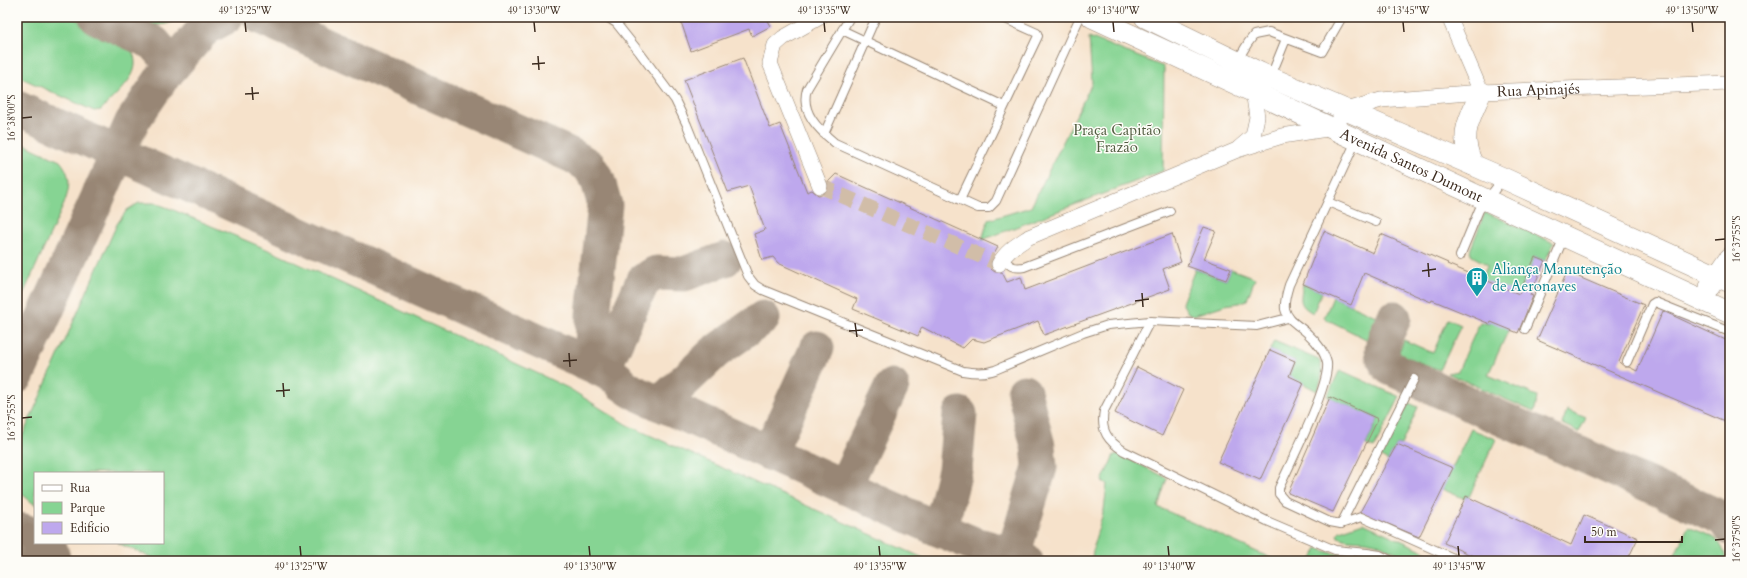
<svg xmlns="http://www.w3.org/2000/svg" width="1747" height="578" viewBox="0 0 1747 578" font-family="Cardo,serif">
	<rect width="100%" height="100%" fill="#fdfcf7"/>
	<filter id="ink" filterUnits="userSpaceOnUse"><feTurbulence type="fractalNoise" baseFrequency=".025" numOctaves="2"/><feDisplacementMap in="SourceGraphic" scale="8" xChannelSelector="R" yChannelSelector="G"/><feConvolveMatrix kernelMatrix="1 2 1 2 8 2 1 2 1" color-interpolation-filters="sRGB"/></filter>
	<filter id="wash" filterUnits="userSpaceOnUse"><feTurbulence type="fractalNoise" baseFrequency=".012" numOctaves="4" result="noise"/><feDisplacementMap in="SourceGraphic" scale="16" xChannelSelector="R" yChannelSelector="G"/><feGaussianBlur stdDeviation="0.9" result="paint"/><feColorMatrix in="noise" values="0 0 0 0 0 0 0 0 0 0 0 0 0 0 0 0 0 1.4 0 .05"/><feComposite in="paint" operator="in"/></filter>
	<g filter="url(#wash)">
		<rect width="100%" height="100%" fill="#f6e2cb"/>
		<g fill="#86d493" stroke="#607f58">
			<path d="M17,17C30,17 58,14 69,17C80,20 124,42 131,50C135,55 136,64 134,70C131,82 110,100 101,110L94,111L17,76Z"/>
			<path d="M129,17H180C165,30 145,24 129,17Z"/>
			<path d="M1089,37L1164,67L1163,171L982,240L988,220L1031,207L1092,83Z"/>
			<path d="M17,141L60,161C72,175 70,188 64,204L17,308Z"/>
			<path d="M139,203H155L171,209L271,251L541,375L570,389L627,425L930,561H159L118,543H163V473H35V505L22,494L17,487V448L117,224L127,210Z"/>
			<path d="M1485,212L1554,243L1545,261L1535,257L1506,327L1509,329L1488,375L1537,396L1536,405L1534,412L1447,373L1458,371L1480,322L1490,324L1505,289L1481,279L1488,265L1472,256L1470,251Z"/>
			<path d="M1195,269L1226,280L1231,269L1255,278L1247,300L1239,303L1225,305L1194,315L1188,313L1182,303Z"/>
			<path d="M1303,284L1322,292L1313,313C1298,305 1300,300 1303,284Z"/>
			<path d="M1333,297L1378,317L1368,340L1324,318Z"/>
			<path d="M1448,319L1461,325L1440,370L1398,354L1404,340L1433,353Z"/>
			<path d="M1274,341L1319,360C1324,372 1322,379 1317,391L1289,376L1295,361L1270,350Z"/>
			<path d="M1340,370L1400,397L1374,448L1366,445L1378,419L1327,396Z"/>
			<path d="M1409,403L1418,407L1401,445L1397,444L1388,461L1381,457Z"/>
			<path d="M1567,410L1586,418L1579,432L1562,424Z"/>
			<path d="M1471,429L1496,439L1469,497L1466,496L1465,499L1442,489Z"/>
			<path d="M1118,454L1167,478L1158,507L1277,561H1096L1092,558L1094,543L1104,510L1107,484L1102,481L1114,455Z"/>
			<path d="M1363,523L1446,561H1416L1375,543L1365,541L1348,540L1338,537L1337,534L1340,531Z"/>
			<path d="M1688,527C1708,535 1723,537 1726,561H1672Z"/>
			<path d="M1317,548C1337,557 1357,555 1376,561H1311Z"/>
		</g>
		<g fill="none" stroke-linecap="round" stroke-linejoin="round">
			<g stroke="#988674" stroke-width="35">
				<path d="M96,17L154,43L173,65"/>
				<path d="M260,17L573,156L589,166L598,181L605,205L593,315L592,351L598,368"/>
				<path d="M17,108L598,368L617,378L622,384L632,391L938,529L974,544L1007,553L1026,561"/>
				<path d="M1394,318C1386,337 1374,351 1390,368L1724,519L1730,528"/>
				<path d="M603,370L643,281L656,273L684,274L725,259"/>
				<path d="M17,376L132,122L162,78L199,35L207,27L226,17"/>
				<path d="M660,404L715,352L763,318"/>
				<path d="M769,453L817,348"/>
				<path d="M844,487L892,386"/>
				<path d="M938,529L946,507L955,470L960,414"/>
				<path d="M17,552L32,561"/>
				<path d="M1013,555L1040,467L1038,446L1024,392"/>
			</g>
			<path stroke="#988674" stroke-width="87" d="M17,556L27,561"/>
		</g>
		<g id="blocks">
			<g fill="#bea8ed">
				<path d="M693,17H766L771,26L752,36L749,29L691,51L681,22Z"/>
				<path d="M743,58L770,128L780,124L807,192L812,190L818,195L824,194L829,188L828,182L836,174L998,247L991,260V269L995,272H1002L1007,282L1021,277L1025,290L1172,234L1181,262L1163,269L1170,289L1044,335L1038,321L984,342L972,339L963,348L922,327L918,336L853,309L857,299L778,263L773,257L762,260L754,234L765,230L749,186L728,192L684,80Z"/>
				<path d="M1204,227L1216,231L1204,259L1231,269L1226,280L1187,266Z"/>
				<path d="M1324,231L1373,253L1381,234L1448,263L1447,264L1519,294L1535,257L1545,261L1530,295L1533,296L1518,333L1491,322L1490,324L1432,300L1431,302L1364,273L1351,305L1303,284Z"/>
				<path d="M1567,272L1644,305L1619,362L1625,367H1629L1637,371L1663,311L1730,342V423L1537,340Z"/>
				<path d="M1270,350L1295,361L1289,376L1304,383L1260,480L1218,462Z"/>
				<path d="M1137,367L1183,390L1162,436L1115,413Z"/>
				<path d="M1330,397L1378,419L1333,512L1288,493Z"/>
				<path d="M1397,444L1453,468L1419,537L1360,512Z"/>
				<path d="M1466,496L1571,545L1584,515L1638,538L1627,561H1484L1444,543Z"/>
			</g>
		</g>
	</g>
	<g filter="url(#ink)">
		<use href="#blocks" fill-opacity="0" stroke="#988674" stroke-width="1"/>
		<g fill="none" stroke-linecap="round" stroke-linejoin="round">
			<path stroke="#d1bda8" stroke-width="15" stroke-dasharray="15 8" stroke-linecap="butt" d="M820,186L999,264"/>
			<g stroke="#988674" stroke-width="10">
				<g id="lane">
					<path d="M607,17L616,23L640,53L675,100L687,125L748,276L755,285L763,290L963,371C974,373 984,374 995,370L1083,333L1108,325L1150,321L1257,326L1288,318"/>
					<path d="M850,17L807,89C800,112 818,129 835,143L978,208H989L996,201L1080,17"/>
					<path d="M842,30L1004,106"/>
					<path d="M1237,61L1248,43L1254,35L1269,32L1322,52L1342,17"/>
					<path d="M1271,76L1286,39"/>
					<path d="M824,134L876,17"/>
					<path d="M1356,141L1289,285C1287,292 1284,301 1285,309C1288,322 1301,326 1309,335C1317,342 1325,353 1327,363C1330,385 1290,464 1279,488V494L1285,501L1330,522L1341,524L1361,517L1460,561"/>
					<path d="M960,200L1038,36L1037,33L1001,17"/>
					<path d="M1328,202L1376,222"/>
					<path d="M1460,256L1479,210L1503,179"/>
					<path d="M1003,257C1009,266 1013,269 1024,267L1170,211"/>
					<path d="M1150,321L1104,411C1100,431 1108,441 1124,451L1267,521L1335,550L1367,553L1380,555L1392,561"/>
					<path d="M1525,329L1564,237"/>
					<path d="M1627,362L1652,304L1655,302L1730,332"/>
					<path d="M1341,524L1414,379"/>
				</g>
			</g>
			<g stroke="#988674" stroke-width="16">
				<g id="street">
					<path d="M1449,17L1481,92"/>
					<path d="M1239,148L1253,136L1257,117L1253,91"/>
					<path d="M820,186L770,63L775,45L783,38L820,17"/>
					<path id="s1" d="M999,264C1006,251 1017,245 1029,237L1237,150L1282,136L1333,128L1347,110L1381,100L1481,92L1730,83"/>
				</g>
			</g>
			<g stroke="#988674" stroke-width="22">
				<g id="secondary">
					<path id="s2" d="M1092,17L1730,313"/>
					<path d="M1145,17L1260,73L1503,178L1730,282"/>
					<path d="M1473,165C1458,135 1469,120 1481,92"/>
					<path d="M1710,287L1730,258"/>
				</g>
			</g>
			<use href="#lane" stroke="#fff" stroke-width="8"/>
			<use href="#street" stroke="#fff" stroke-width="15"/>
			<use href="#secondary" stroke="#fff" stroke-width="21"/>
		</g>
	</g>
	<path fill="none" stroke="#3b2a1e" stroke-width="1.5" d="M245,22L246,32M534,22L535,32M824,22L825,32M1113,22L1114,32M1403,22L1404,32M1692,22L1693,32M538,56L539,70M532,64L545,63M252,87L253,100M245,94L259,93M22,118L32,117M1715,240L1725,239M1428,263L1429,277M1422,271L1436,269M1142,293L1143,307M1135,301L1149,299M855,323L857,337M849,331L863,330M569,353L570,367M563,361L577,360M283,383L284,397M276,391L290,390M22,418L32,417M1715,540L1725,539M300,546L301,556M589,546L590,556M879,546L880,556M1168,546L1169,556M1458,546L1459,556"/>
	<defs>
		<g id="building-pin" transform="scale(1.15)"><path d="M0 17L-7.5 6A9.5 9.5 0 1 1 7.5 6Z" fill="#0f9aa8" stroke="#fdfcf7"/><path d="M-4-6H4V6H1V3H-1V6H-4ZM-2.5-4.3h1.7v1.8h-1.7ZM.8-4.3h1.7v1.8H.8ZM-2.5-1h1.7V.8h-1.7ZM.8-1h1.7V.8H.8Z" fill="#fff"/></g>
	</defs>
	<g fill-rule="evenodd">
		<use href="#building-pin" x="1477" y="278"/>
	</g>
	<g text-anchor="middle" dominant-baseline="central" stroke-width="3" stroke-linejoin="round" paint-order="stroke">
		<g font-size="15" fill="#3b2a1e" stroke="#fdfcf7">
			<text stroke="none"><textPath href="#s1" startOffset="581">Rua Apinajés</textPath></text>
			<text stroke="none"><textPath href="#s2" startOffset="352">Avenida Santos Dumont</textPath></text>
		</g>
		<g font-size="15" fill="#525d41" stroke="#fdfcf7">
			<text x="1117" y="130">Praça Capitão<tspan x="1117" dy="17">Frazão</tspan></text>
		</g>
		<g font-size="15" fill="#0d838f" stroke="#fdfcf7" text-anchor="start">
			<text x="1492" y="269">Aliança Manutenção<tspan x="1492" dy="17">de Aeronaves</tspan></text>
		</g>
	</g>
	<rect width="1747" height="578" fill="none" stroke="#fdfcf7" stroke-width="44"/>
	<rect x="34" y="472" width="130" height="72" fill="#fdfcf7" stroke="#afa8a0"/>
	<rect x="42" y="485" width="20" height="6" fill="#ffffff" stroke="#afa8a0"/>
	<text x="70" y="492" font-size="12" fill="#3b2a1e">Rua</text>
	<rect x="42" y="502" width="20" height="12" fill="#86d493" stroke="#afa8a0"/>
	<text x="70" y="512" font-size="12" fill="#3b2a1e">Parque</text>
	<rect x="42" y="522" width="20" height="12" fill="#bea8ed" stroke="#afa8a0"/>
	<text x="70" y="532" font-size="12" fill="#3b2a1e">Edifício</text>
	<path d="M1585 536v6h97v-6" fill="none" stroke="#3b2a1e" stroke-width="2"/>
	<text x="1591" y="536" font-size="12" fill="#3b2a1e" stroke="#fdfcf7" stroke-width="3" paint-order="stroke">50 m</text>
	<rect x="22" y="22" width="1703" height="534" fill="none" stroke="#3b2a1e" stroke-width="1.5"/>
	<g font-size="10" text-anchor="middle" fill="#3b2a1e">
		<text x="245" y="14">49°13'25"W</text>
		<text x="534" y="14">49°13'30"W</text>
		<text x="824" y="14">49°13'35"W</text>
		<text x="1113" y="14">49°13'40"W</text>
		<text x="1403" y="14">49°13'45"W</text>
		<text x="1692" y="14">49°13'50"W</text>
		<text transform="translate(11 118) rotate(-90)" y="4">16°38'00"S</text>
		<text transform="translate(1736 239) rotate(-90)" y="4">16°37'55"S</text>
		<text transform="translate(11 418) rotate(-90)" y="4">16°37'55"S</text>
		<text transform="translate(1736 539) rotate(-90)" y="4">16°37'50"S</text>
		<text x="301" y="570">49°13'25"W</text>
		<text x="590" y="570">49°13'30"W</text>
		<text x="880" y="570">49°13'35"W</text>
		<text x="1169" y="570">49°13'40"W</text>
		<text x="1459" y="570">49°13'45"W</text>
	</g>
</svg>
